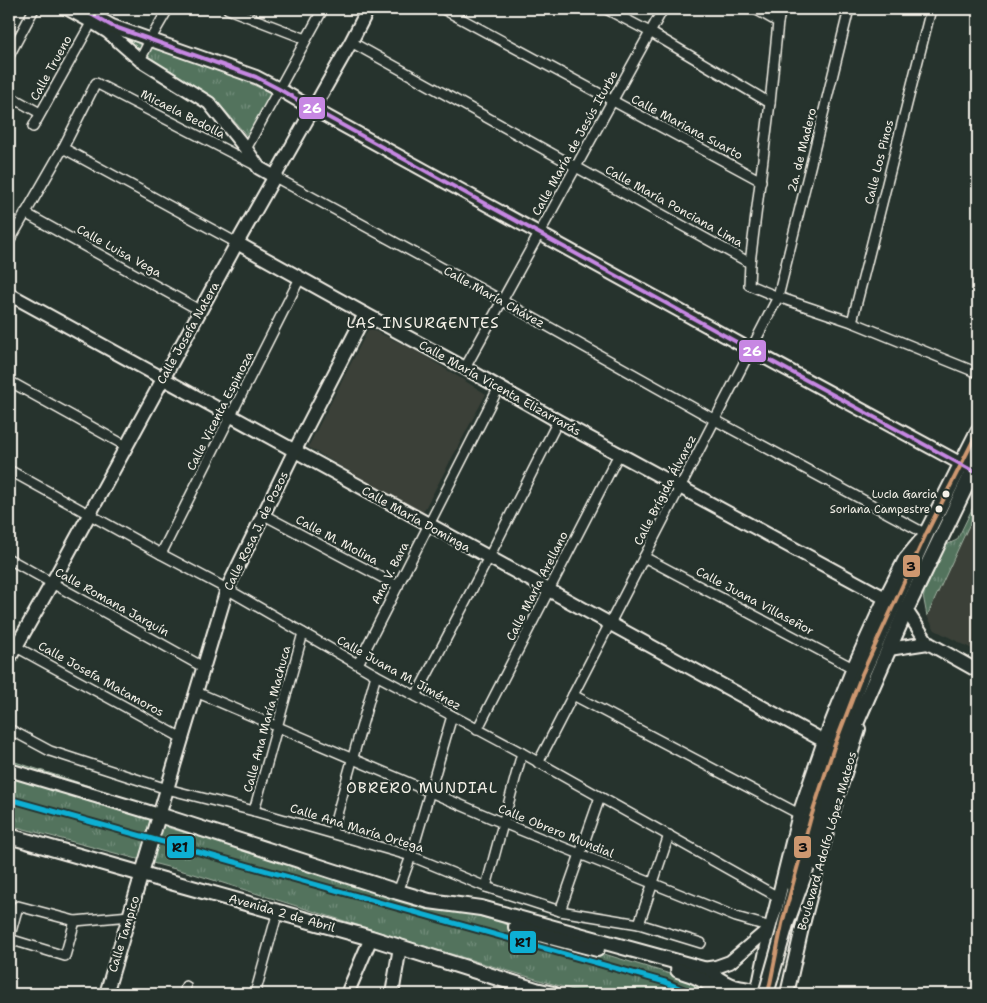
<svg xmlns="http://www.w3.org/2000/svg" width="987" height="1003" viewBox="0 0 987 1003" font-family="'Shantell Sans',sans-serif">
	<defs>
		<pattern id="grass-tufts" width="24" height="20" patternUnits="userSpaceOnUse" patternTransform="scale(1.25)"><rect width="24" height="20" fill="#52735d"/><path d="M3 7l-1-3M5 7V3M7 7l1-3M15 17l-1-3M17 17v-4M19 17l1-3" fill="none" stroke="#748e7c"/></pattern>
	</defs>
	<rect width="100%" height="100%" fill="#26332d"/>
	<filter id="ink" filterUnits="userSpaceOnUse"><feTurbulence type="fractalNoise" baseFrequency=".02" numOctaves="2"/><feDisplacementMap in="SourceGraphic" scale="10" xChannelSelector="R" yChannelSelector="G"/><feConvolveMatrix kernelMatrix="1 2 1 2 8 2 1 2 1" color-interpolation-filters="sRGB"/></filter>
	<g filter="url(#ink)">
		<g fill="#3a4138">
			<path d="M369,328L415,350L486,394L422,514L308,447Z"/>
			<path d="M978,506V652L935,630L927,616Z"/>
		</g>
		<g fill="url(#grass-tufts)" stroke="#a3b2a2">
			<path d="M116,32L237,77L272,94L247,136L217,101L150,63Z"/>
			<path d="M978,477V506L927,616L923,595L946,545L957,540L974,505V487Z"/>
			<path d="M9,760L151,806L169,828L388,892L469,913L690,980L703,988L699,994H600L573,990L431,948L194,874L9,825Z"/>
		</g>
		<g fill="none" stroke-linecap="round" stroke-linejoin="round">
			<g stroke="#f4f1e8" stroke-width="12">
				<g id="street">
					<path d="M228,9L306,39"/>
					<path d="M443,9L761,181"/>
					<path d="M606,9L650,32L770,103"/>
					<path d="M755,9L778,22"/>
					<path d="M781,9L778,22L770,103L750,263L749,285L778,297L852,322L978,373"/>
					<path d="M351,42L576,167L750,263"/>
					<path d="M9,56L34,9"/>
					<path d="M140,60L150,40L168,9"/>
					<path d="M9,96L40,113"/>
					<path d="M33,127L99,9"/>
					<path d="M63,148L237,243"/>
					<path d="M246,149L323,9"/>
					<path d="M275,177L501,300L715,420L926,534"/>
					<path d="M25,213L201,311"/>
					<path d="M9,242L63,148L96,83L257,166"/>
					<path d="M852,322L931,9"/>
					<path d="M465,368L663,9"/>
					<path d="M9,381L126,446"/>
					<path d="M9,470L161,554L227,589L376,675L522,753L778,897"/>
					<path d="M264,515L398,586"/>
					<path d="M161,554L300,278"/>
					<path d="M644,557L853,668"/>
					<path d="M9,559L203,667"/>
					<path d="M9,643L182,738"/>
					<path d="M358,664L499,387"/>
					<path d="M196,692L503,823L736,917L771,927"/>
					<path d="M573,695L799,814"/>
					<path d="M416,696L488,559L558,421"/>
					<path d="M9,729L50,751L167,789L254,811L411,856L486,887L560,911L639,924L701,943"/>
					<path d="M477,730L619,454"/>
					<path d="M538,763L778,297L849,9"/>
					<path d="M254,811L303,633"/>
					<path d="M332,832L376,675"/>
					<path d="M486,887L522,753"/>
					<path d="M398,892L411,856L452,716"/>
					<path d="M560,911L600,797"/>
					<path d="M639,924L669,835"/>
					<path d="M9,939L18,906L75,921L130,916"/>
					<path d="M9,939L65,956L75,921"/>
					<path d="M184,994L186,986"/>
					<path d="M255,994L278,911"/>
				</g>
			</g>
			<g stroke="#f4f1e8" stroke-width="16">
				<g id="secondary">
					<path d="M68,9L92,22L108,32L140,60L209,103L246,149L259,168L275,177"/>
					<path d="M82,9L112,26L256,77L279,89L313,109L751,350L969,468"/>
					<path d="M237,243L365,314L465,368L558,421L885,598"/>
					<path d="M9,294C280,445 552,594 824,741"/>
					<path d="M906,610L928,643L978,671"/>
					<path d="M889,649L928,643"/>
					<path d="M9,659L52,583L237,243L351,42L368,9"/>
					<path d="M9,770L159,815"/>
					<path d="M703,969L716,967L730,962L771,927"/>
					<path d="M106,994L167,789L227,589L294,452L365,314"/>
					<path d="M347,994L371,938"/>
					<path d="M392,994L400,947"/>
					<path d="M757,994L771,927L799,814L824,741L853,668L885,598L905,559L920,541"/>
					<path d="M787,994L802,928L829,824L859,729"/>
				</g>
			</g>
			<g stroke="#f4f1e8" stroke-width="18">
				<g id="primary">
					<path d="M159,815L398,892L429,901L481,908L703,969C713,975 723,984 734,987C745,990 755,990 765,994"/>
					<path d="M9,836L142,874L371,938L536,990L553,994"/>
					<path d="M808,862L820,821L843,753L906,610L978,461"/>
					<path d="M793,885L811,817L834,747L862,674L926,534L978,431"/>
					<path d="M516,927L547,936L597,949"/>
					<path d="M678,970C696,975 708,982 722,994"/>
				</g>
			</g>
			<use href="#street" stroke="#26332d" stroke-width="9"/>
			<use href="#secondary" stroke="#26332d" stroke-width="12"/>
			<use href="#primary" stroke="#26332d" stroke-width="14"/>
			<g stroke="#f4f1e8" stroke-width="18" stroke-linecap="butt">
				<path id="primary-bridge" d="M766,994L786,924L807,867"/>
			</g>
			<use href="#primary-bridge" stroke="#26332d" stroke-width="14"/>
			<g stroke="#26332d" stroke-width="8">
				<path id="bus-1" d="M768,994L782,924L811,817L834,747L862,674L926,534L978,431"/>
			</g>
			<g stroke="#26332d" stroke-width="8">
				<path id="bus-2" d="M82,9L112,26L256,77L279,89L313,109L751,350L973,471"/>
			</g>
			<use href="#bus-1" stroke="#cd976f" stroke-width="4"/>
			<use href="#bus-2" stroke="#c787e3" stroke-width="4"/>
			<g stroke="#26332d" stroke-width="9">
				<path id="rail-1" d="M9,799L665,982L693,994"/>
			</g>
			<use href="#rail-1" stroke="#0dafd3" stroke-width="5"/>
		</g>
	</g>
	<g fill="#f4f1e8" stroke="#26332d" stroke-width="2">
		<circle cx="946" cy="494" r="4.5"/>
		<circle cx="939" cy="509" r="4.5"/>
	</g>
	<g text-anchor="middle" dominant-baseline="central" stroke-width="4.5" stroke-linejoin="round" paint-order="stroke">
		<g font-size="11" fill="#f4f1e8" stroke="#26332d" text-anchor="end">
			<text x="937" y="494">Lucia Garcia</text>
			<text x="930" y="509">Soriana Campestre</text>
		</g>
		<g font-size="12" fill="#f4f1e8" stroke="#26332d">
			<text transform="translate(51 68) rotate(-61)">Calle Trueno</text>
			<text transform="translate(183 114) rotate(27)">Micaela Bedolla</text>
			<text transform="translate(687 127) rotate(28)">Calle Mariana Suarto</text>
			<text transform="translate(575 143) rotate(-61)">Calle María de Jesús Iturbe</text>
			<text transform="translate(802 150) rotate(-76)">2a. de Madero</text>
			<text transform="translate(879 162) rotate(-76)">Calle Los Pinos</text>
			<text transform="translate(674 206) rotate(29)">Calle María Ponciana Lima</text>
			<text transform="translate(119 251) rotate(29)">Calle Luisa Vega</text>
			<text transform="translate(494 297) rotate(29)">Calle María Chávez</text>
			<text transform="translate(188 333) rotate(-61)">Calle Josefa Natera</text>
			<text transform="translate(500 388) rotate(29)">Calle María Vicenta Elizarrarás</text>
			<text transform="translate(220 411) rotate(-63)">Calle Vicenta Espinoza</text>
			<text transform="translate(665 490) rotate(-63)">Calle Brígida Álvarez</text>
			<text transform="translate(416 519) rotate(29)">Calle María Dominga</text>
			<text transform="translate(256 531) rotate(-64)">Calle Rosa J. de Pozos</text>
			<text transform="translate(337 540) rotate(28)">Calle M. Molina</text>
			<text transform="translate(390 573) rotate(-63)">Ana V. Bara</text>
			<text transform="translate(537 586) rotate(-63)">Calle María Arellano</text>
			<text transform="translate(755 601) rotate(28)">Calle Juana Villaseñor</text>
			<text transform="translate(112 602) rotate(29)">Calle Romana Jarquín</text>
			<text transform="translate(399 673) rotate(29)">Calle Juana M. Jiménez</text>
			<text transform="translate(101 679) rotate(29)">Calle Josefa Matamoros</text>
			<text transform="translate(267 719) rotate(-75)">Calle Ana María Machuca</text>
			<text transform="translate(357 828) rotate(17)">Calle Ana María Ortega</text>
			<text transform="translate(556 831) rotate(22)">Calle Obrero Mundial</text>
			<text transform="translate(827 841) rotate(-74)">Boulevard Adolfo López Mateos</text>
			<text transform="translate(282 913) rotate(16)">Avenida 2 de Abril</text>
			<text transform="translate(124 934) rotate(-73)">Calle Tampico</text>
		</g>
		<g font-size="15" letter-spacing="1" fill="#f4f1e8" stroke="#26332d">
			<text x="423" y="323">LAS INSURGENTES</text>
			<text x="422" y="788">OBRERO MUNDIAL</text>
		</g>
	</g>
	<g stroke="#26332d" stroke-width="2">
		<rect x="298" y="96" width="28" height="24" rx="5" fill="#c787e3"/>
		<rect x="738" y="339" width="29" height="24" rx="5" fill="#c787e3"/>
		<rect x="902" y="554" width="19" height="24" rx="5" fill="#cd976f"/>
		<rect x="166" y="835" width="29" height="24" rx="5" fill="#0dafd3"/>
		<rect x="793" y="835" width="19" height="24" rx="5" fill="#cd976f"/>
		<rect x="509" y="930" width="28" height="24" rx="5" fill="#0dafd3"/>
	</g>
	<g font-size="14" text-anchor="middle" font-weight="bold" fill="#fff">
		<text x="312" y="113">26</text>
		<text x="752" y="356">26</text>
	</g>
	<g font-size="14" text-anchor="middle" font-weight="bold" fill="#111">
		<text x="911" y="571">3</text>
		<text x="180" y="852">R1</text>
		<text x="803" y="852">3</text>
		<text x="523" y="947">R1</text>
	</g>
	<rect width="987" height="1003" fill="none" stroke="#26332d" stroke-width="30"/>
	<rect x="15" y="15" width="957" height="973" fill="none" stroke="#f4f1e8" stroke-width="2" filter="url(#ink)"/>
</svg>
